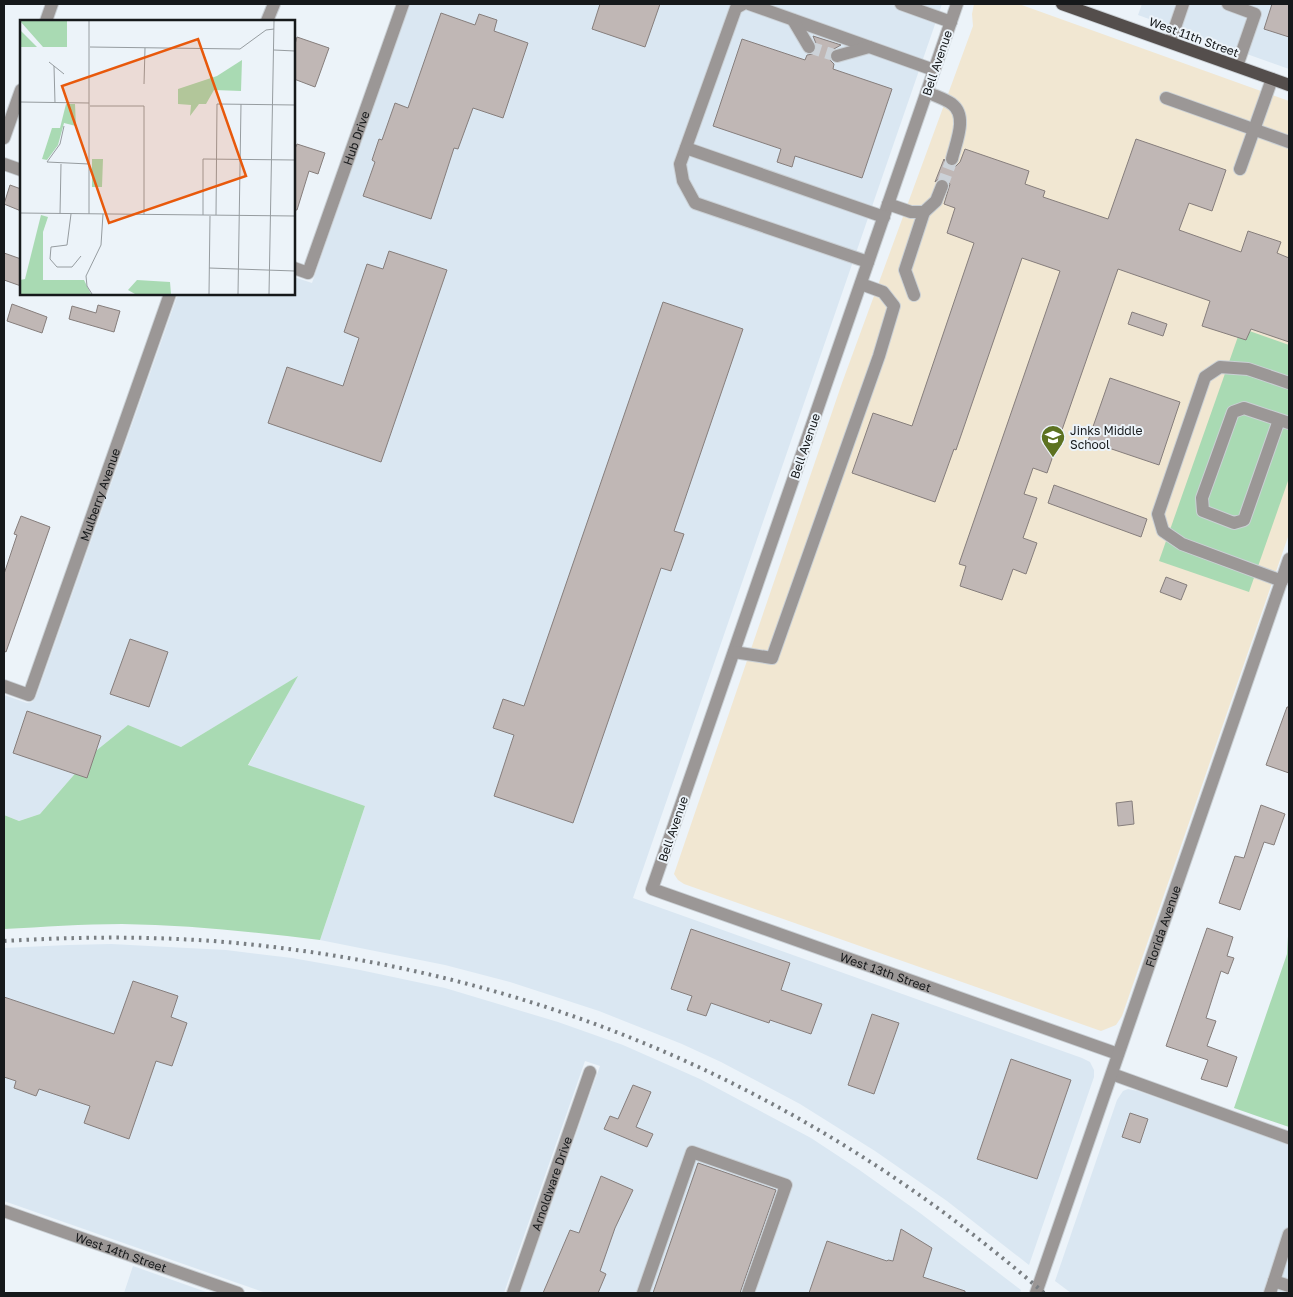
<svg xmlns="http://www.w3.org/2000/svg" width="1293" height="1297" viewBox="0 0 1293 1297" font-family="'Golos Text',sans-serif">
	<rect width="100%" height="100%" fill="#ecf3f9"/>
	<g fill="#dae7f2">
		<path d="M409,4H942L633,898L1082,1058L1090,1062L1094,1070V1077L1029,1265L947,1201L875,1151L800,1104L721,1062L682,1044L599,1011L510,982L445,965L320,940L365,806L248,766L297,677L181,747L127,726L92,754L40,814L19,821L4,815V695L27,703L32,702L36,697L178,294H294V277L312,283Z"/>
		<path d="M1142,4H1289V69L1138,15Z"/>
		<path d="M111,944L226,950L292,958L360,970L445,988L558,1022L623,1045L700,1079L811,1138L858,1169L920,1213L1021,1290L1020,1293H520L600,1066L585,1061L504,1293H266L4,1201V948L68,945Z"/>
		<path d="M1128,1089L1138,1091L1289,1145V1293H1071L1055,1281L1117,1100L1123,1091Z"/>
		<path d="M133,1266L209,1293H124Z"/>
	</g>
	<path fill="#f1e7d2" d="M974,4H1019L1289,101V534L1122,1016L1116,1025L1101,1031L684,884L678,880L674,874L842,383L973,26L972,14Z"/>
	<g fill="#a9dab3">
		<path d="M1241,328L1289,345V478L1249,592L1159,561Z"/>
		<path d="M298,676L248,765L365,806L320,940C255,932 188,925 122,924C83,924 43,927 4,929V815L19,821L40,814L92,754L128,725L181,747Z"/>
		<path d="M1289,918V1127L1234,1108L1287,954Z"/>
	</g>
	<g fill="#c0b7b5" stroke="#867e7c">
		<path d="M600,4H660L645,47L592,29Z"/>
		<path d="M1272,4H1289V37L1264,29Z"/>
		<path d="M441,13L475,25L479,14L497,20L494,31L528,43L503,118L473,108L458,149L454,148L431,219L363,196L375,162L372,160L379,139L382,140L395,103L408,108Z"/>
		<path d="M813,36L841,45L832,50L829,54V59L834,64L833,69L892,89L862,178L795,156L792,167L777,162L781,149L713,126L742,39L805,60L807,55L813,54L816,51L817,46Z"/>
		<path d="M297,37L329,48L315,87L294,79V48Z"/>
		<path d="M1136,139L1226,170L1212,211L1189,203L1179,230L1241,252L1248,231L1281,242L1277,253L1289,258V342L1251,329L1246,340L1202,326L1210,301L1118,269L1047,473L1033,468L1024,494L1037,498L1023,538L1037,543L1026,574L1013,569L1002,600L960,586L966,566L959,564L1060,271L1022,258L956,450L954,449L935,502L852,473L873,413L912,426L974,243L947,233L955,208L944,204L950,184L945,178H940L935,182L944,159L947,165L955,167L960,162L965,149L1029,171L1025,184L1045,191L1043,197L1108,219Z"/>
		<path d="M297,144L325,153L318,174L309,171L297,210H294V151Z"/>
		<path d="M10,185L21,189V211L4,204Z"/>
		<path d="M389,251L447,270L381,462L268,423L287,367L343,386L359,338L344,332L367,264L383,269Z"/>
		<path d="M4,253L21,259V286L4,280Z"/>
		<path d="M663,302L743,329L674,531L684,534L671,571L661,568L573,823L494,796L514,735L493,728L503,699L524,706Z"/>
		<path d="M12,304L47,317L42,333L7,321Z"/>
		<path d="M98,305L120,311L114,332L69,319L72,306L96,313Z"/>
		<path d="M1132,312L1167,324L1163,336L1128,324Z"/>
		<path d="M1110,378L1180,402L1159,465L1088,441Z"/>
		<path d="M1054,485L1147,519L1141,537L1048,503Z"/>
		<path d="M21,516L50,527L6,652L4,651V574L17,535L14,534Z"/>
		<path d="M1166,577L1187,585L1181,600L1160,592Z"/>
		<path d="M130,639L168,652L149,707L110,694Z"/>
		<path d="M1287,707H1289V773L1266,765Z"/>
		<path d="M27,711L101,736L87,778L13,753Z"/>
		<path d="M1132,801L1134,824L1118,826L1116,803Z"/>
		<path d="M1261,805L1285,814L1274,845L1264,842L1240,910L1219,903L1235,856L1244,858Z"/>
		<path d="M1207,928L1233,937L1227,956L1234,958L1228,974L1221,971L1206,1018L1216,1021L1207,1046L1237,1057L1227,1087L1201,1079L1208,1060L1166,1046Z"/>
		<path d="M691,929L790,963L781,990L822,1004L811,1034L770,1020L769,1023L711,1003L706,1016L687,1010L692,996L671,989Z"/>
		<path d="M133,981L178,996L171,1017L187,1023L172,1066L156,1061L129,1139L84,1123L90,1106L39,1089L36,1096L14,1088L16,1081L4,1077V997L114,1034Z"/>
		<path d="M872,1014L899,1023L874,1094L848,1085Z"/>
		<path d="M1011,1059L1071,1080L1037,1179L977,1159Z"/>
		<path d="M633,1085L651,1092L636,1127L653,1134L647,1147L604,1129L610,1116L618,1119Z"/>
		<path d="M1130,1113L1148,1119L1140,1143L1122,1137Z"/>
		<path d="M698,1163L776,1190L740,1293H653Z"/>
		<path d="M601,1176L633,1190L615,1228L600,1271L606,1274L598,1293H543L570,1230L579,1233Z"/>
		<path d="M901,1229L932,1248L923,1277L965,1291V1293H809L827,1241L887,1261L888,1260L893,1261Z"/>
	</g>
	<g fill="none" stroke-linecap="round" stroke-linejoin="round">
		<g stroke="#ccd2d8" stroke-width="12" stroke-dasharray="12 6" stroke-linecap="butt">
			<path d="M809,47L837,56"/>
			<path d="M942,186L952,159"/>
		</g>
		<g stroke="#cad0d5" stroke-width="14">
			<g id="minor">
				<path d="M743,4L736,8L680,164L683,181L695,203L868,262"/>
				<path d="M749,4L934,70"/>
				<path d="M901,4L951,22"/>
				<path id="s1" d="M957,4L652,889L1118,1054"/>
				<path d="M1228,4L1255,14L1237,66"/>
				<path d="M793,20L809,47"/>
				<path d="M46,21L52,4"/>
				<path d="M267,21L274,4"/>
				<path d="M1170,42L1183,4"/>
				<path d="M837,56L869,47"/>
				<path d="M927,92C935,96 945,99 952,104C968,116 956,142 952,159"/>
				<path d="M1166,98L1289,142"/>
				<path d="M4,138L21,90"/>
				<path d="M686,148L884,217"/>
				<path d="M4,164L21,170"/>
				<path d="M1240,169L1272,79"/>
				<path d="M888,204L911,212H924L936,201L942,186"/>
				<path id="s2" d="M294,268L308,273L403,4"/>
				<path d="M914,295L905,270L924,212"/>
				<path d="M1279,420L1244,520L1234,523L1203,511L1202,498L1233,412L1244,408L1289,423"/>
				<path d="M1282,581L1182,544L1163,531L1158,514L1205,377L1220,367L1248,369L1289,383"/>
				<path d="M734,652L772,658L879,356L894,306L883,292L861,284"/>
				<path id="s3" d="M4,686L29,695L170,294"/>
				<path d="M1112,1074L1289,1138"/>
				<path id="s4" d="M4,1211L238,1293"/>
				<path d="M1289,1234L1274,1281L1289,1286"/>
				<path id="s5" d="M513,1293L590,1072"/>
				<path d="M643,1293L692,1152L786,1185L748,1293"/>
				<path id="s6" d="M1036,1293L1289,559"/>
				<path d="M1270,1293L1274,1281"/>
			</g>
		</g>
		<g stroke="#cad0d5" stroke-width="14">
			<path id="major" d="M1062,4L1289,85"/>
		</g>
		<use href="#minor" stroke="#9b9796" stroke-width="12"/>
		<use href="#major" stroke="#544e4c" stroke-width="12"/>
		<path stroke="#797e82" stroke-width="4" stroke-dasharray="2.5 5" stroke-linecap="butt" d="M4,941C74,937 143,936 213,941C527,966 807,1086 1044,1293"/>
	</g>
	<defs>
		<g id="school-pin" transform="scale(1.25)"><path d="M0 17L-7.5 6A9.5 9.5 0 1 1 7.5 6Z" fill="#5d7221" stroke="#ecf3f9"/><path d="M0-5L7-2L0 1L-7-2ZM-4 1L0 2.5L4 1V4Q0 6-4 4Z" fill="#fff"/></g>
	</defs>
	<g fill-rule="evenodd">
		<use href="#school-pin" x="1053" y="437"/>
	</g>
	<g text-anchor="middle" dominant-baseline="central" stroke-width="4" stroke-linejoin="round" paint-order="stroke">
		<g font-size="12" fill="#16191b" stroke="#ecf3f9">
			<text transform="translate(1194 37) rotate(20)">West 11th Street</text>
			<text transform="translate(937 63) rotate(-71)">Bell Avenue</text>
			<text stroke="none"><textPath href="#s2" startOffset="158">Hub Drive</textPath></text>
			<text transform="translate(805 446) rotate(-71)">Bell Avenue</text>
			<text stroke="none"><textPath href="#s3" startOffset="239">Mulberry Avenue</textPath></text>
			<text transform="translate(673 829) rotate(-71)">Bell Avenue</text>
			<text stroke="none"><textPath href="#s6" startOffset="388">Florida Avenue</textPath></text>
			<text stroke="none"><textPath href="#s1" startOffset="1184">West 13th Street</textPath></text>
			<text stroke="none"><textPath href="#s5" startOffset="116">Arnoldware Drive</textPath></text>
			<text stroke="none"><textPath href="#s4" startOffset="124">West 14th Street</textPath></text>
		</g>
		<g font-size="12" fill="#16191b" stroke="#ecf3f9" text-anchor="start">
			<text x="1070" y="430">Jinks Middle<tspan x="1070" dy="14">School</tspan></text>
		</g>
	</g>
	<g transform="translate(20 20)">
		<rect width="275" height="275" fill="#ecf3f9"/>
		<path d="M0,1H47V27H23ZM0,10L17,27H0ZM222,40L221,71L194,70L186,84H179L170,96L171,85L158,84V69L197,56ZM46,84H55L56,106L44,103L38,125L27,140L22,139L32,108H40ZM72,139H83L82,167H72ZM21,195L28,197L23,212V260H64L71,274H0V260L5,259ZM117,260L150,262L151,274H115L108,270Z" fill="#a9dab3"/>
		<path fill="none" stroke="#969ca0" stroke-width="1" d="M70,27L220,29L246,10L254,9M254,30L275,31M29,42L44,54M34,46L35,83M124,64L125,28M0,82L69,83M70,86H124V195M44,106L40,124L27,142L69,144M0,193L275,196M40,194L41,144M51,194L47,225L31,227L30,239L37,247H52L61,236M69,194V1M183,195V139L275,140M196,195L197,84L275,85M189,248L275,251M72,274L67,266L66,256L81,225L83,194M189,274L190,196M218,274L221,84M249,274L254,1"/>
		<path fill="#e8590c" fill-opacity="0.15" stroke="#e8590c" stroke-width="2.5" d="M178,19L226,156L89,203L42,66Z"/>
		<rect width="275" height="275" fill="none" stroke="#16191b" stroke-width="2.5"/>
	</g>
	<rect width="1293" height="1297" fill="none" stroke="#16191b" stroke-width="10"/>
</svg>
